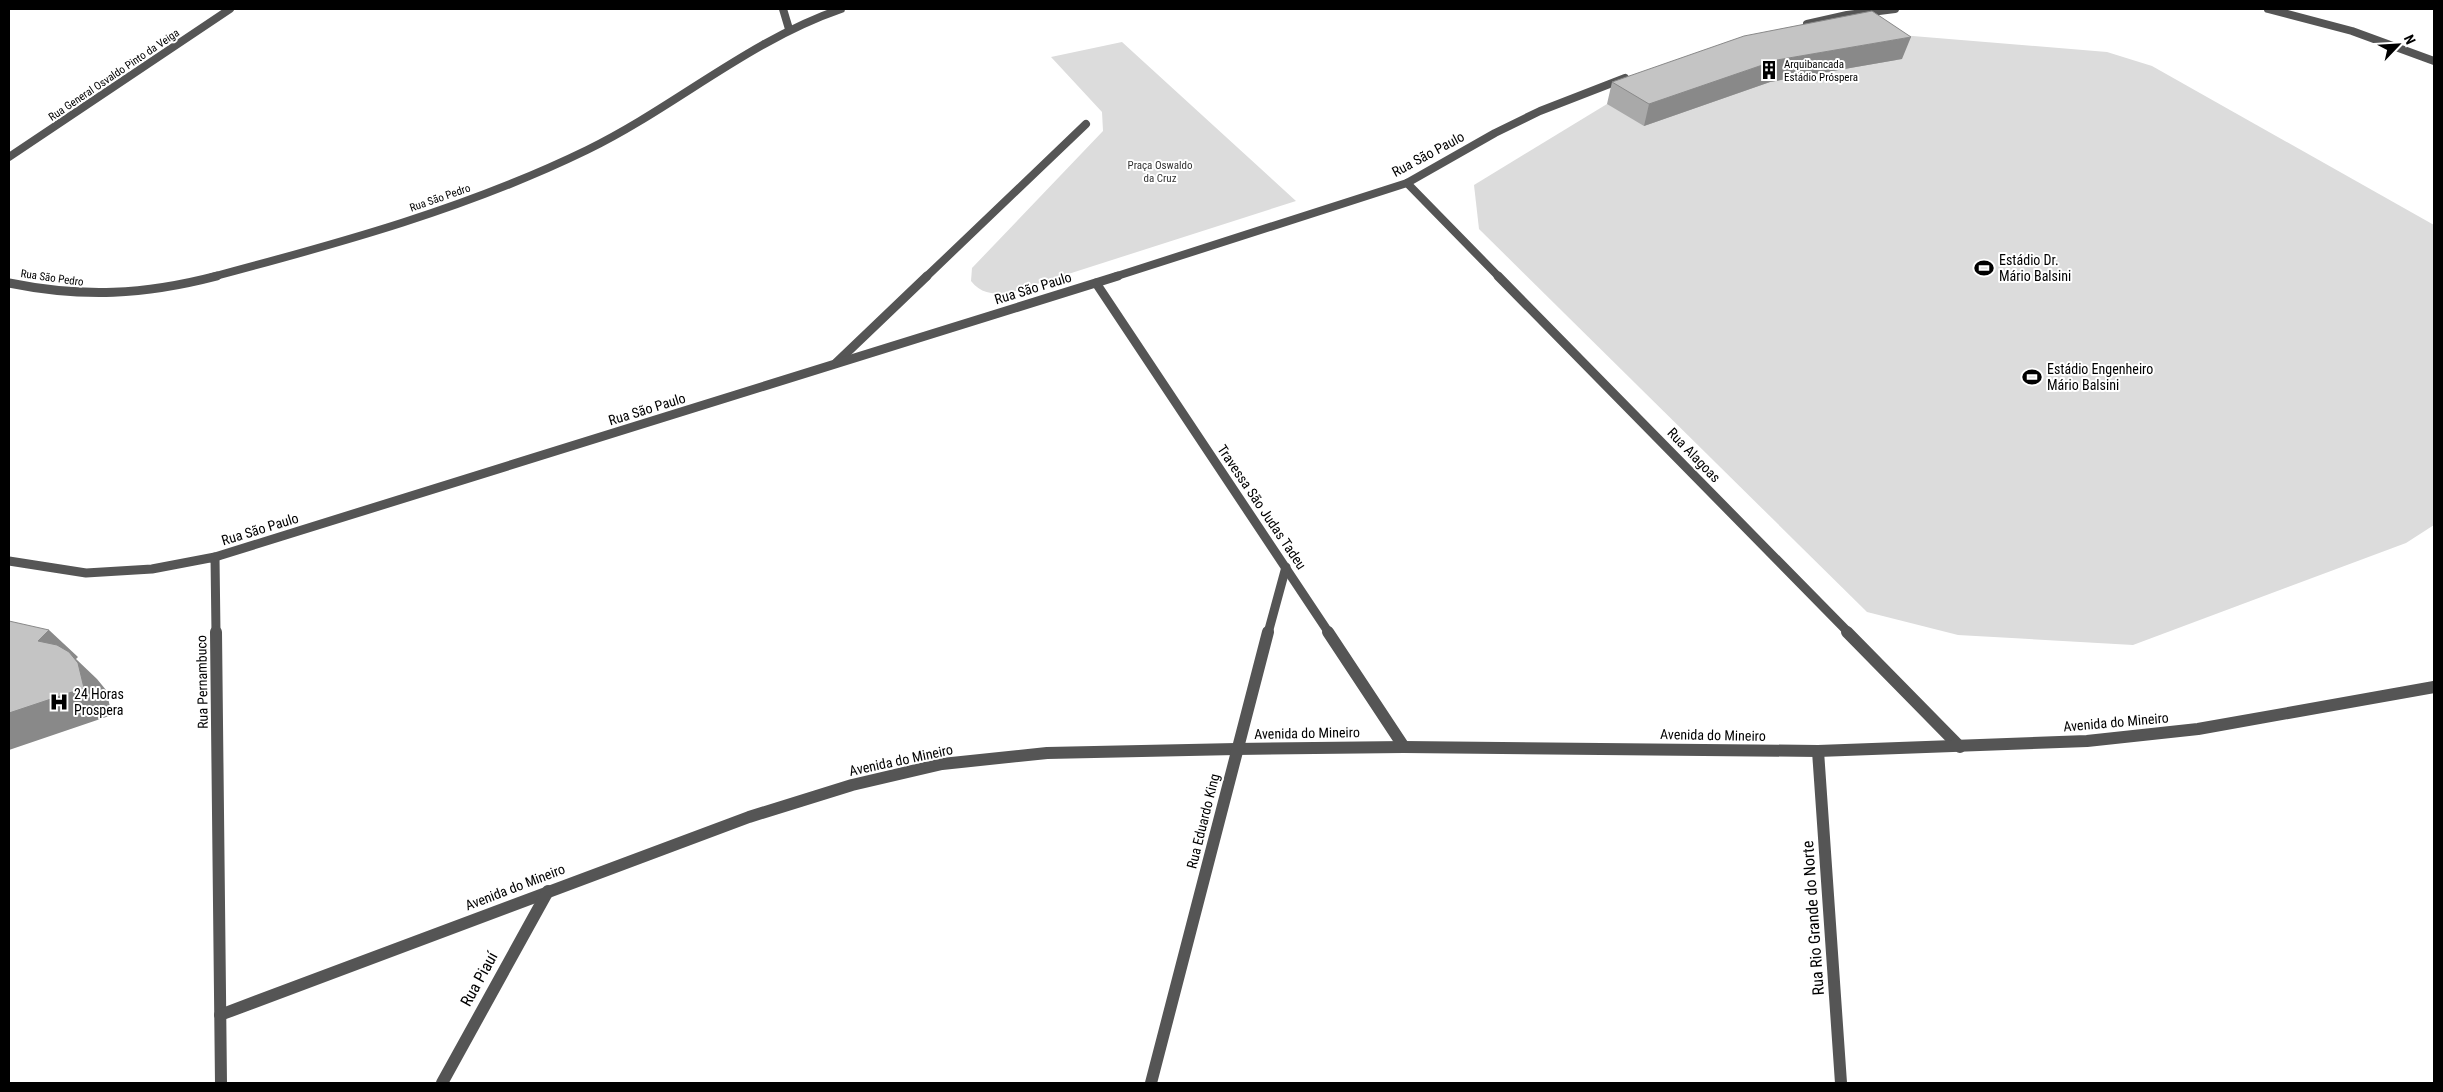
<svg xmlns="http://www.w3.org/2000/svg" width="2443" height="1092" viewBox="0 0 2443 1092" font-family="'Roboto Condensed',sans-serif">
	<rect width="100%" height="100%" fill="#fff"/>
	<g fill="#dcdcdc">
		<path d="M1864,32L2107,52L2152,66L2434,225V525L2406,543L2133,645L1958,635L1867,612L1479,229L1474,185L1607,104Z"/>
		<path d="M1122,42L1296,201L1006,294C992,294 980,293 971,281L972,268L1103,131L1102,112L1051,57Z"/>
	</g>
	<g fill="none" stroke-linecap="round" stroke-linejoin="round">
		<g stroke="#555" stroke-width="8">
			<path d="M783,9L789,29"/>
			<path d="M2268,9L2352,31L2434,61"/>
			<path d="M1807,24L1847,15L1895,9"/>
			<path d="M9,157L230,9"/>
			<path d="M1407,183L1499,277"/>
			<path d="M212,277C340,243 468,208 587,150C675,107 748,41 841,9"/>
			<path d="M926,277L1086,124"/>
			<path d="M1114,277L1407,183L1495,133L1540,111L1625,78"/>
		</g>
		<g stroke="#555" stroke-width="9">
			<path d="M1498,276L1849,633"/>
			<path d="M9,283C83,298 144,295 217,276"/>
			<path d="M1096,283L1329,633"/>
			<path d="M836,363L927,276"/>
			<path d="M215,557L1118,276"/>
			<path d="M9,561L86,573L152,569L215,557L216,633"/>
			<path d="M1268,633L1286,567"/>
		</g>
		<g stroke="#555" stroke-width="12">
			<path d="M216,632L221,1083"/>
			<path d="M1328,632L1404,747"/>
			<path d="M1847,632L1960,747"/>
			<path d="M1818,751L1841,1083"/>
			<path d="M220,1015L749,817L852,785L942,764L1047,753L1236,749L1404,747L1818,751L2087,741L2198,729L2434,687"/>
			<path d="M442,1083L548,891"/>
			<path d="M1151,1083L1268,632"/>
		</g>
	</g>
	<path fill="#a9a9a9" d="M1902,59L1770,82L1644,126L1607,104L1612,82Z"/>
	<g fill="#898989">
		<path d="M1911,37L1902,59L1770,82L1644,126L1649,104L1777,60Z"/>
		<path d="M49,630L78,657L76,659L97,679L106,690L112,715L9,750V713L38,641Z"/>
	</g>
	<g fill="#c4c4c4" stroke="#898989">
		<path d="M1872,11L1911,37L1777,60L1649,104L1612,82L1744,36Z"/>
		<path d="M9,621L49,630L38,641L57,645L69,652L78,663L84,688L9,713Z"/>
	</g>
	<defs>
		<g id="building-bare" transform="scale(1.5)"><path d="M-4-6H4V6H1V3H-1V6H-4ZM-2.5-4.3h1.7v1.8h-1.7ZM.8-4.3h1.7v1.8H.8ZM-2.5-1h1.7V.8h-1.7ZM.8-1h1.7V.8H.8Z" fill="#000" stroke="#fff" stroke-width="2.5" paint-order="stroke"/></g>
		<g id="stadium-bare" transform="scale(1.5)"><path d="M0-5a6.5 5 0 1 0 0 10a6.5 5 0 1 0 0-10ZM-3.5-1.8h7v3.6h-7Z" fill="#000" stroke="#fff" stroke-width="2.5" paint-order="stroke"/></g>
		<g id="hospital-bare" transform="scale(1.5)"><path d="M-5-5h3v3.5h4V-5h3V5h-3V1.5h-4V5h-3Z" fill="#000" stroke="#fff" stroke-width="2.5" paint-order="stroke"/></g>
	</defs>
	<g fill-rule="evenodd">
		<use href="#building-bare" x="1769" y="70"/>
		<use href="#stadium-bare" x="1984" y="268"/>
		<use href="#stadium-bare" x="2032" y="377"/>
		<use href="#hospital-bare" x="59" y="702"/>
	</g>
	<g text-anchor="middle" dominant-baseline="central" stroke-width="4" stroke-linejoin="round" paint-order="stroke">
		<g font-size="11" fill="#000" stroke="#fff" text-anchor="start">
			<text x="1784" y="64">Arquibancada<tspan x="1784" dy="13">Estádio Próspera</tspan></text>
		</g>
		<g font-size="11" fill="#000" stroke="#fff">
			<text transform="translate(114 75) rotate(-34)">Rua General Osvaldo Pinto da Veiga</text>
			<text transform="translate(440 198) rotate(-19)">Rua São Pedro</text>
			<text transform="translate(52 278) rotate(8)">Rua São Pedro</text>
		</g>
		<g font-size="11" fill="#333" stroke="#fff">
			<text x="1160" y="165">Praça Oswaldo<tspan x="1160" dy="13">da Cruz</tspan></text>
		</g>
		<g font-size="14" fill="#000" stroke="#fff">
			<text transform="translate(1428 154) rotate(-28)">Rua São Paulo</text>
			<text transform="translate(1033 288) rotate(-17)">Rua São Paulo</text>
			<text transform="translate(647 409) rotate(-17)">Rua São Paulo</text>
			<text transform="translate(1694 455) rotate(46)">Rua Alagoas</text>
			<text transform="translate(1262 507) rotate(56)">Travessa São Judas Tadeu</text>
			<text transform="translate(260 529) rotate(-17)">Rua São Paulo</text>
			<text transform="translate(202 682) rotate(-91)">Rua Pernambuco</text>
			<text transform="translate(2116 722) rotate(-5)">Avenida do Mineiro</text>
			<text transform="translate(1307 733) rotate(-1)">Avenida do Mineiro</text>
			<text transform="translate(1713 735) rotate(1)">Avenida do Mineiro</text>
			<text transform="translate(901 760) rotate(-12)">Avenida do Mineiro</text>
			<text transform="translate(1203 821) rotate(-76)">Rua Eduardo King</text>
			<text transform="translate(515 887) rotate(-21)">Avenida do Mineiro</text>
		</g>
		<g font-size="14" fill="#000" stroke="#fff" text-anchor="start">
			<text x="1999" y="260">Estádio Dr.<tspan x="1999" dy="16">Mário Balsini</tspan></text>
			<text x="2047" y="369">Estádio Engenheiro<tspan x="2047" dy="16">Mário Balsini</tspan></text>
			<text x="74" y="694">24 Horas<tspan x="74" dy="16">Prospera</tspan></text>
		</g>
		<g font-size="16" fill="#000" stroke="#fff">
			<text transform="translate(1813 918) rotate(-94)">Rua Rio Grande do Norte</text>
			<text transform="translate(479 979) rotate(-61)">Rua Piauí</text>
		</g>
	</g>
	<rect width="2443" height="1092" fill="none" stroke="#000000" stroke-width="20"/>
	<g transform="translate(2398 45) rotate(65)" stroke="#ffffff" stroke-width="4" paint-order="stroke">
	<path d="M0-4L9 19L0 12L-9 19Z" fill="#000000"/>
	<text y="-8" font-size="14" font-weight="bold" text-anchor="middle" fill="#000000">N</text>
	</g>
</svg>
